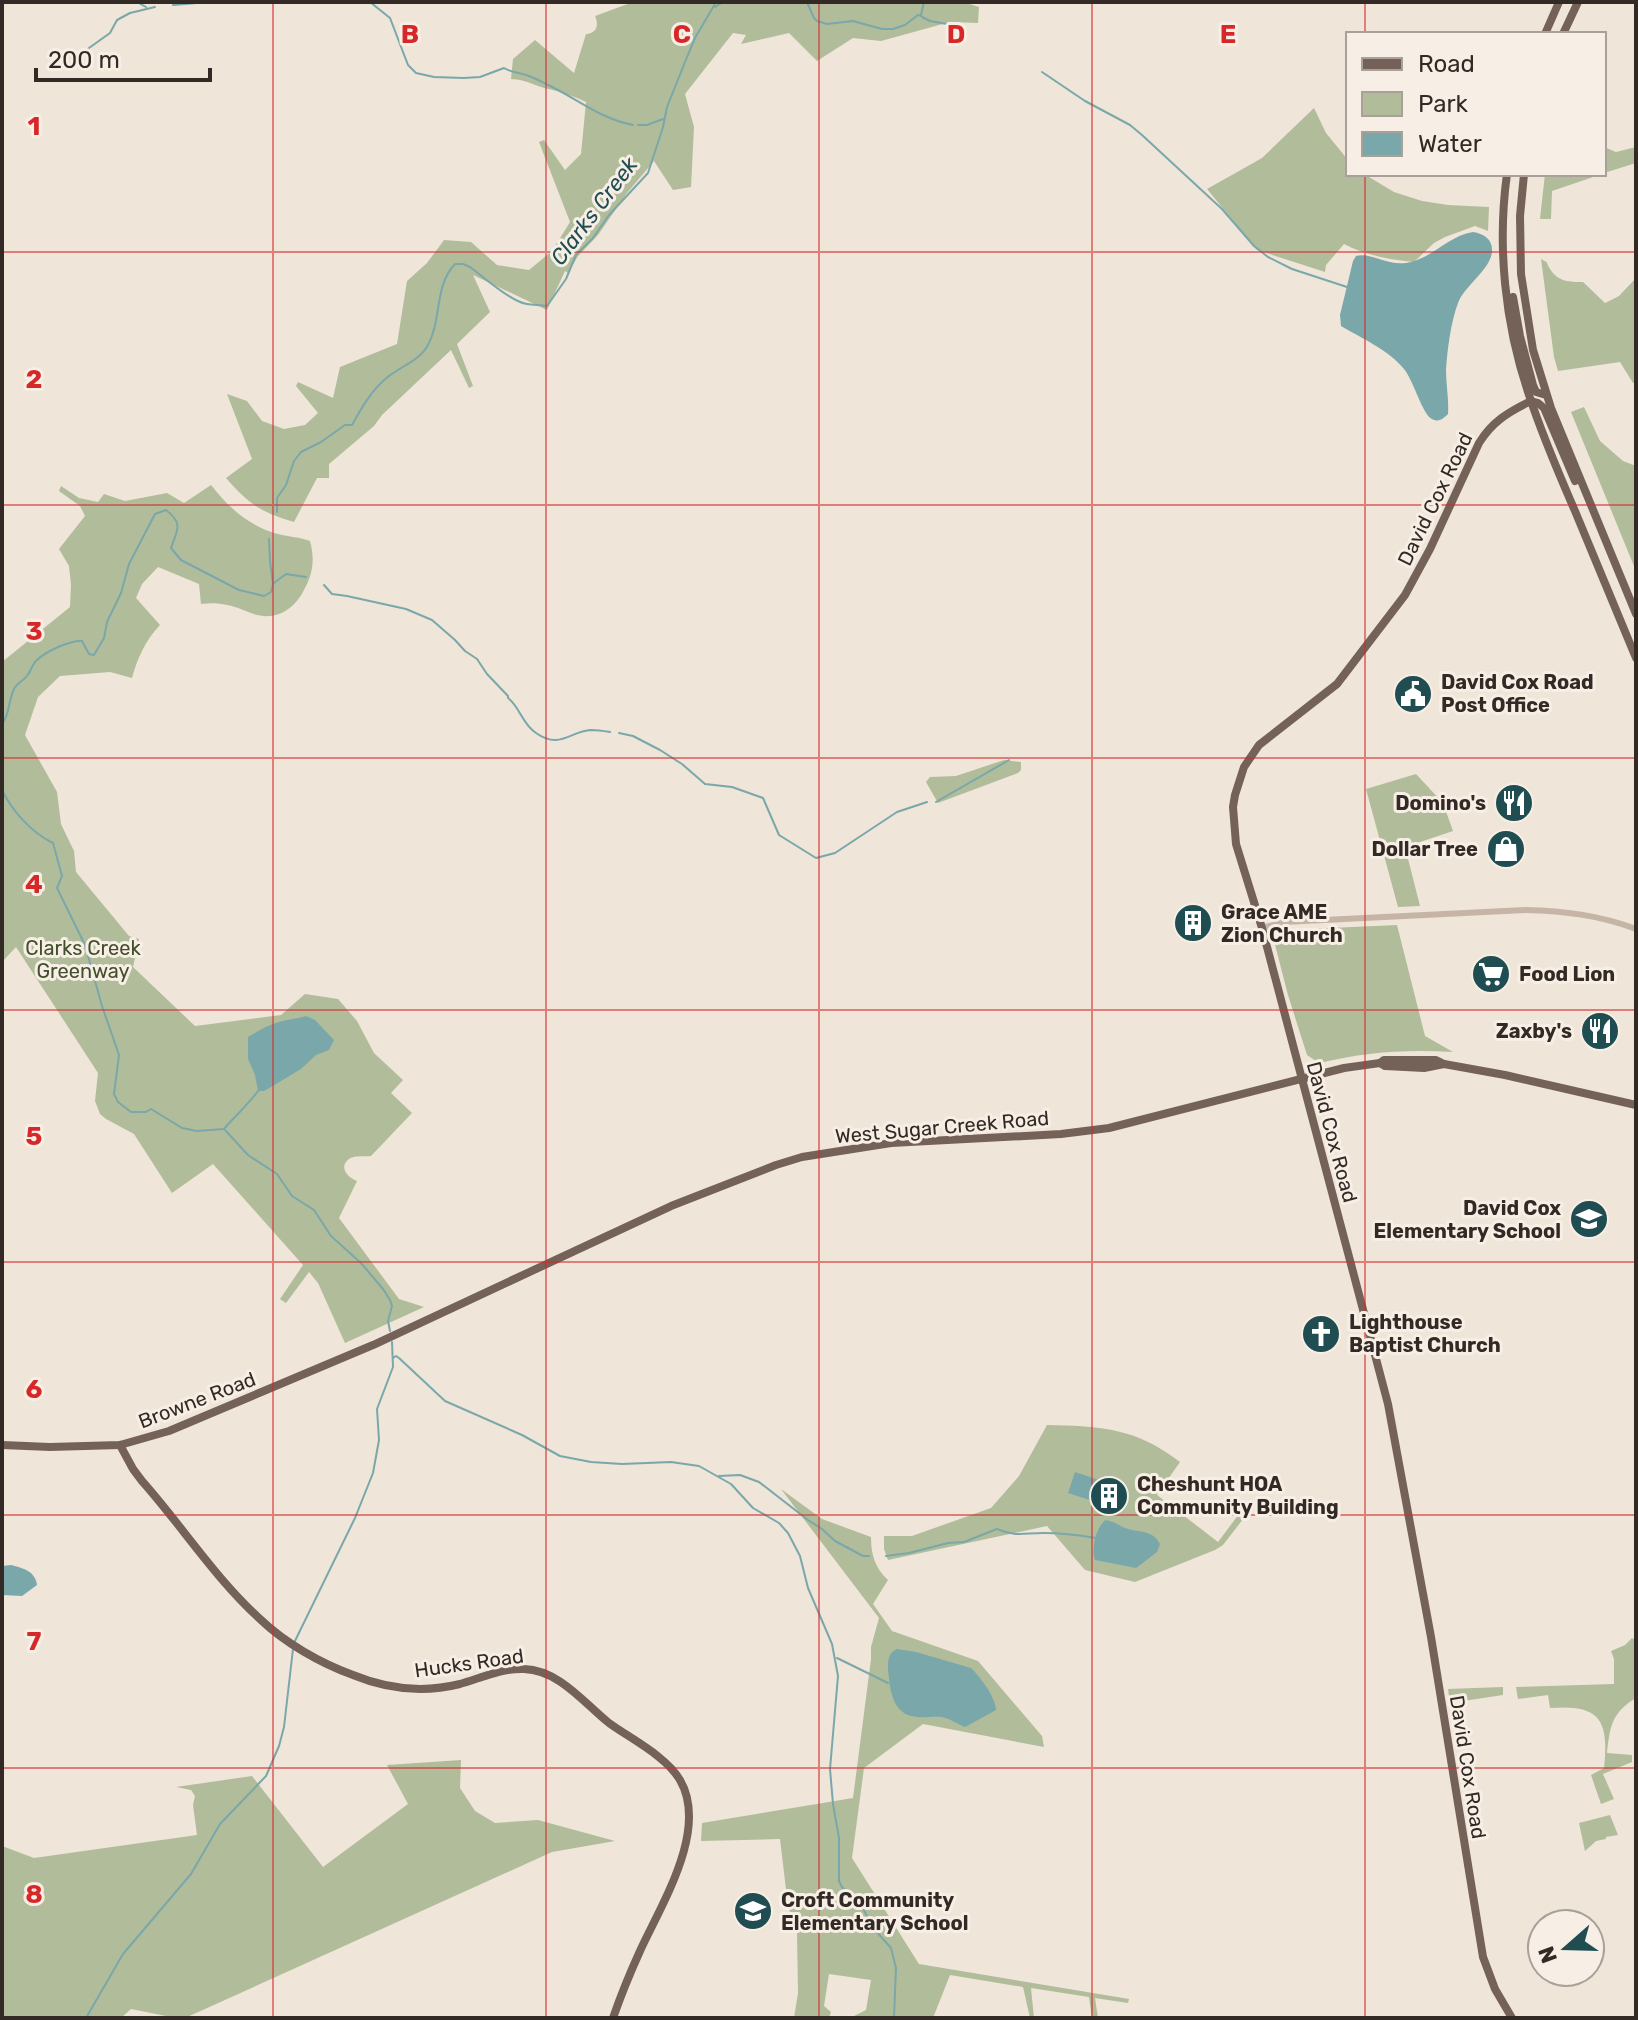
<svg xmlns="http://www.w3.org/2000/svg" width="1638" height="2020" viewBox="0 0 1638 2020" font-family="Rubik,sans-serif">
	<rect width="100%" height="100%" fill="#efe5d9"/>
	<g fill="#b1bd9a">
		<path d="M633,2H963L979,7L978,23L950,22L881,41L853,38L817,61L789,33L741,44L746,35L733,33L685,94L694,127L691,187L673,190L654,161L627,193L598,235L578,256L568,273L565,271L547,310L473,275L490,312L457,344L473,386L469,388L451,350L382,415L374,426L329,464V478H317L294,522C260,512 249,504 226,478L252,459L227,394L247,401L262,421L284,429L305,425L318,413L296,386L298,382L333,398L340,367L397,344L407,281L427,263L444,240L471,242L497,265L529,270L552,251L570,222L539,142L544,140L565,170L581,154L586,102C573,96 562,92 549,89C533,86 529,80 511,79L513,59L535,40L574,73L586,34C597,33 599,25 595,16Z"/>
		<path d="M1314,108L1326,133L1348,160V174H1364L1394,192L1422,201L1448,205L1489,207L1488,231L1475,226L1445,237L1434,243L1414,262C1391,260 1365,255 1344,244L1326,265L1325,272L1257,250L1207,189L1262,158Z"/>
		<path d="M1604,147L1616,152L1636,147V163L1604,173Z"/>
		<path d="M1545,174H1602L1552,191L1551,219H1540Z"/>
		<path d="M1541,259C1551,265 1544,259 1550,269C1558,282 1570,282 1583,282L1605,303L1619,296L1636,278V383H1633L1620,362L1558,371L1554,357Z"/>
		<path d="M1584,407L1600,441L1623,461L1636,466V571L1571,412Z"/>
		<path d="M211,485C228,507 250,527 278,534C289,537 300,537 310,541C315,559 313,574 304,590C295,608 278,620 257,615C247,612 238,607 227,605C218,603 210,603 201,604L199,584L158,567L142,584L136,598L160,625C145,641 138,657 132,678L110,672L60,676L38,697L25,735L57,792L61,824L74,851L76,872L129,936L139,939L133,967L195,1026L281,1015L305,994L338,999L357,1021L374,1053L403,1080L391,1093L412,1113L371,1156C365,1157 354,1155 349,1159C338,1167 348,1178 357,1181L339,1218L399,1299L424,1307L345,1343L318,1283L309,1272L286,1303L280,1299L303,1265L213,1164L172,1193L134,1134L106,1119L100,1114L95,1101L98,1073L16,947L2,962V662L70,607L71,585L69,566L59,549L85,516L80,506L59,491L61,486L79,498L98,502L104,494L125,501L167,493L184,503Z"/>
		<path d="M1004,760L1021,762V770L1018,773L938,803L926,782L930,777L956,776Z"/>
		<path d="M1416,774L1443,803L1453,831L1405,847L1420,906L1398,907L1366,789Z"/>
		<path d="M1397,925L1425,1036L1453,1052C1406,1049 1365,1052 1319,1063L1307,1055L1288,995L1272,933L1285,930Z"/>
		<path d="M1047,1425C1101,1426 1136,1428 1180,1462L1157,1495L1218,1542L1242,1510L1247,1514L1223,1545L1215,1550L1135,1582L1085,1570L1047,1526L888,1560L884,1549V1536H912L991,1508L1019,1476Z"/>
		<path d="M781,1489L822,1519L871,1537C871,1555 875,1568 888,1580L873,1604L892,1631L978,1661L1042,1736L1044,1747L923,1724L864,1768L852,1858L919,1964L1129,1999L1128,2003L1095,1998L1098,2018H1092L1089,1997L1031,1988L1034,2018H1030L1023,1987L950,1975L933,2018H850L866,2010L871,1980L829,1974L824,2006L831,2012L829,2018H794L798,1993L797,1933L788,1906L780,1839L701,1841L702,1823L853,1798L871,1659V1647L879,1618Z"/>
		<path d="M1632,1638L1636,1641V1698C1611,1713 1610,1727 1607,1753L1632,1755V1762L1603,1774L1614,1799L1601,1804L1591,1775L1604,1768C1609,1721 1601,1704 1550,1708L1548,1695L1518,1699L1516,1687L1614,1684V1659L1611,1651L1625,1645Z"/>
		<path d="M1503,1687V1695L1450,1703L1448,1689Z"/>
		<path d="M461,1760L460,1788L475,1811L495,1823L538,1820L615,1841L552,1852L185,2018H176L131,2009L121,2018H2V1846L34,1858L197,1835L193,1805L195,1796L191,1790L176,1787L252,1776L323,1867L408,1804L387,1765Z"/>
		<path d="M1610,1815L1618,1835L1606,1837V1839L1596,1841L1585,1851L1579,1823Z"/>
	</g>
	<g fill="#7aa7aa">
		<path d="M1473,232C1484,234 1493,239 1492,252C1490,270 1465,285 1458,303C1451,321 1447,351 1446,370C1446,385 1449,399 1448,414C1444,418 1439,423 1432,419C1422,414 1414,381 1404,369C1389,350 1361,338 1341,326L1340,315L1353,261L1356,256C1372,252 1389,268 1411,262C1434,256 1449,236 1473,232Z"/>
		<path d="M306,1016L315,1020L334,1040L329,1050L316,1055L301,1069L271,1087L264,1091H258L255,1075L248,1059V1037C258,1031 268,1025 279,1022C288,1019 297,1019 306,1016Z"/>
		<path d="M1075,1472L1102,1481L1101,1484L1104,1486L1099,1503L1068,1493Z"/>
		<path d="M1106,1520C1113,1521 1118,1525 1125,1528C1138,1533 1153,1529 1160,1544L1157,1552L1136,1568L1095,1560C1091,1549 1096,1526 1106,1520Z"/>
		<path d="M11,1565C23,1568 35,1571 37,1585L22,1596L2,1595V1566Z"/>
		<path d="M897,1649L916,1652L971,1668C981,1678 995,1696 996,1710L965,1727C957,1724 951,1719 942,1717C934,1716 926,1718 917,1717C892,1715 890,1690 888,1669C888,1660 888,1653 897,1649Z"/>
	</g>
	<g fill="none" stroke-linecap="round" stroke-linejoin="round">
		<g stroke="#7aa7aa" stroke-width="2">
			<path d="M137,2L146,7"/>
			<path d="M370,2L390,18L408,65L416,73L434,77L464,78L480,77L504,68C512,73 520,72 529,76C535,78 540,81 546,84C575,97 600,119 633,125"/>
			<path d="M807,2L814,18L817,21L827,24L853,21L882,29H893L905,25L918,15L921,16"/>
			<path d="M173,5L209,2"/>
			<path d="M715,7L723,2"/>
			<path d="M921,15L924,2"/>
			<path d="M922,17L930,21L947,24"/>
			<path d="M71,58L82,53L110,33L117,20L130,13L155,7"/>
			<path d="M1042,72L1085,101L1130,125L1142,135L1222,209L1254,246L1268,257L1292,269L1347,287"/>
			<path d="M638,125H647L663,119"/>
			<path d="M277,512V498L286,485L294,461L301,452L321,442L345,425H352C362,407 372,389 389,376C402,366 420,360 428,345C442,319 434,286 455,264H463L470,267C483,277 512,302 527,304C534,305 540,305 547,306L566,279L576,255L593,238L609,215L648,173L663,127L667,107L685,62L695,38L716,2"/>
			<path d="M274,583L286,574L306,577"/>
			<path d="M324,585L332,594L347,596L406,609L432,620L455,640L465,651L477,659L487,674L508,696V698C520,707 522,724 536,733C560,750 570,731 591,730C597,730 604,731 610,732"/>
			<path d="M2,724C10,714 8,701 14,689C17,683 23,681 27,676C31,671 32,664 37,660C46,651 71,640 82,641L89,654L94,655L104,638L107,622L121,593L129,564L155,514L166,510C184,524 177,530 171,548L181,560L239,590L264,596L271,592L273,584L270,561L269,539"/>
			<path d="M619,733L633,736L660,750L682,764L705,784L732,787L763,798L779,835L816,858L835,853L897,812L927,802"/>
			<path d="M2,790C12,811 32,833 53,843L62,876L57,888L85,945L102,1006L119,1055L114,1094L118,1102L131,1112H146L151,1109L182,1128L197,1131L224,1129C235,1116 248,1105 258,1091"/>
			<path d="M936,802L1009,760"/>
			<path d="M225,1130L248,1155L277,1174L292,1196L314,1210L331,1236L361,1263L383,1289L390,1300L392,1306L388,1321L390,1331"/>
			<path d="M393,1358L396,1356L399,1358L445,1401L522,1435L560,1456L591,1462L622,1464L671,1462L699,1466L731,1484L753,1508L779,1523L788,1533L800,1556L808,1588L832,1644L838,1676L830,1769L833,1804L839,1838V1881L842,1887L861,1905L874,1929L891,1948L896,1968L894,2018"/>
			<path d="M719,1476L740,1475L759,1482L808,1520L822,1529L835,1541L863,1556H869"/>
			<path d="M886,1556L909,1553L948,1543L964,1542L997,1529C1015,1537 1024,1533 1043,1533C1061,1533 1078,1535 1096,1538"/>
			<path d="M294,1643L355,1518L373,1473L379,1440L377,1409L393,1367L392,1342"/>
			<path d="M837,1658L888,1683"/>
			<path d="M86,2018L123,1954L191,1874L220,1824L266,1776L279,1746L284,1727L293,1649"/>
		</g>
		<path stroke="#c6b5a6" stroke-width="6" d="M1262,928L1284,922L1525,910C1564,911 1599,915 1636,929"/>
		<g stroke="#746258" stroke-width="8">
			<path d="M1545,34L1559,2"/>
			<path d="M1563,34L1578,2"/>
			<path d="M1507,174C1497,246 1505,323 1528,392C1541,432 1558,472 1575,511C1595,560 1616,609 1636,658"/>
			<path d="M1524,174L1520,216L1521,274L1533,350L1551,408L1636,614"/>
			<path d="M1513,297L1520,336L1533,385L1536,392L1546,395"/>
			<path d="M1531,401L1538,403L1544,408L1575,481"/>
			<path d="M1380,1063L1385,1066L1424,1068L1444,1064"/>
			<path d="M2,1445L50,1447L120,1445L169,1431L373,1345L671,1206L776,1165L802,1157L891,1143L1061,1134L1109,1128L1344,1068L1380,1063L1384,1060H1436L1444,1064L1505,1075L1636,1105"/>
			<path d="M120,1445L133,1469L142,1481C182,1526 215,1578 260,1619C285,1643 320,1663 353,1675C387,1689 424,1693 460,1684C481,1678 502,1668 524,1669C559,1670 584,1703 609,1723C631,1739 666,1756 680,1780C709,1830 661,1905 640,1951C630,1973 621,1995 613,2018"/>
			<path d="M1512,2018L1495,1989L1483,1957L1431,1637L1388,1404L1262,928L1236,844L1233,807L1235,795L1244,767L1259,745L1337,684L1405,595L1430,549L1479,443C1492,422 1508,412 1531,401"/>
		</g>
	</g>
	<path fill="none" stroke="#d62828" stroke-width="2" stroke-opacity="0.55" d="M273,2V2018M546,2V2018M819,2V2018M1092,2V2018M1365,2V34M1365,174V2018M2,252H1636M2,505H1636M2,758H1636M2,1010H1636M2,1262H1636M2,1515H1636M2,1768H1636"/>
	<defs>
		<g id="civic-disc" transform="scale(2)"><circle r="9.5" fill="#1f4d51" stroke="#f7efe5"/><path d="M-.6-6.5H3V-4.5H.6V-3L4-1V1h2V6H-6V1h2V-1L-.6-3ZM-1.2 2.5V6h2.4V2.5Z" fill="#fff"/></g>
		<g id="restaurant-disc" transform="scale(2)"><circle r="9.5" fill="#1f4d51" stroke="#f7efe5"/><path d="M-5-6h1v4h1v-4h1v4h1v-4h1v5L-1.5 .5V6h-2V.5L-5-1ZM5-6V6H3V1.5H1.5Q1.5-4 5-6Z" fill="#fff"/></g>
		<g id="shop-disc" transform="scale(2)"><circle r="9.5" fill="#1f4d51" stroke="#f7efe5"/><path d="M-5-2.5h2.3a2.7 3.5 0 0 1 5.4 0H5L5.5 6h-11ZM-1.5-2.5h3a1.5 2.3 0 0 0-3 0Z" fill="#fff"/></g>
		<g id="building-disc" transform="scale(2)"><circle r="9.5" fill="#1f4d51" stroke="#f7efe5"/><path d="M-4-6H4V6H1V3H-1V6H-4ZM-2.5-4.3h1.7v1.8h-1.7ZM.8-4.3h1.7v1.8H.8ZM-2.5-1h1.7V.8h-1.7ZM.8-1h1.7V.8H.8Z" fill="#fff"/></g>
		<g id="supermarket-disc" transform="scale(2)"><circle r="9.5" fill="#1f4d51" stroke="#f7efe5"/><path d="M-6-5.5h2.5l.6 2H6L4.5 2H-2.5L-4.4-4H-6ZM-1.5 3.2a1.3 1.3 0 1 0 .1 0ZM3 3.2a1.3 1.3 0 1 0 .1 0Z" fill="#fff"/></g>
		<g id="school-disc" transform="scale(2)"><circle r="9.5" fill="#1f4d51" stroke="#f7efe5"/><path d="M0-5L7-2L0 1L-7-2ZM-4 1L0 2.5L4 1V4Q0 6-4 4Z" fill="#fff"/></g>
		<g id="church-disc" transform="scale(2)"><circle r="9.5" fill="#1f4d51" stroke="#f7efe5"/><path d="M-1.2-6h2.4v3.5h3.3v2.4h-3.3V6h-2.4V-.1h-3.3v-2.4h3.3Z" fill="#fff"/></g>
	</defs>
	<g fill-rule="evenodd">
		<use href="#civic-disc" x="1413" y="694"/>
		<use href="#restaurant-disc" x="1514" y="803"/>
		<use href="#shop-disc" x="1506" y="849"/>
		<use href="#building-disc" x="1193" y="923"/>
		<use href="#supermarket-disc" x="1491" y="974"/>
		<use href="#restaurant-disc" x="1600" y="1031"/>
		<use href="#school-disc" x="1589" y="1219"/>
		<use href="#church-disc" x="1321" y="1334"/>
		<use href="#building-disc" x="1109" y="1496"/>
		<use href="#school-disc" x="753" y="1911"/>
	</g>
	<g text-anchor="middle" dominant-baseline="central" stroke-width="6" stroke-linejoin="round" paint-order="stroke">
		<g font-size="20" fill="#332a26" stroke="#f7efe5">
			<text transform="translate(1435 499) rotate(-64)">David Cox Road</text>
			<text transform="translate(942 1127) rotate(-5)">West Sugar Creek Road</text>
			<text transform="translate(1332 1132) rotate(75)">David Cox Road</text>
			<text transform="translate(197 1400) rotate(-21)">Browne Road</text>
			<text transform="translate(469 1663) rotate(-8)">Hucks Road</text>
			<text transform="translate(1468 1767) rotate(81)">David Cox Road</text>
		</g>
		<g font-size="20" font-weight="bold" fill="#332a26" stroke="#f7efe5" text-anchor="start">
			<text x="1441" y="682">David Cox Road<tspan x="1441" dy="23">Post Office</tspan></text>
			<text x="1486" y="803" text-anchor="end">Domino's</text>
			<text x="1478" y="849" text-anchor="end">Dollar Tree</text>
			<text x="1221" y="912">Grace AME<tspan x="1221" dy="23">Zion Church</tspan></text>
			<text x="1519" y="974">Food Lion</text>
			<text x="1572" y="1031" text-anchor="end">Zaxby's</text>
			<text x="1561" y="1208" text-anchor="end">David Cox<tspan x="1561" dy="23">Elementary School</tspan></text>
			<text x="1349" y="1322">Lighthouse<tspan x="1349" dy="23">Baptist Church</tspan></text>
			<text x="1137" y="1484">Cheshunt HOA<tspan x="1137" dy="23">Community Building</tspan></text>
			<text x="781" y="1900">Croft Community<tspan x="781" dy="23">Elementary School</tspan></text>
		</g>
		<g font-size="20" fill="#424f2c" stroke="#f7efe5">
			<text x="83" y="948">Clarks Creek<tspan x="83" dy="23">Greenway</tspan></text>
		</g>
		<g font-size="22" font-style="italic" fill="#1f4d51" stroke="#f7efe5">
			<text transform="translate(594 211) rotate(-53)">Clarks Creek</text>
		</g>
	</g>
	<g font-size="26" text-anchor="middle" font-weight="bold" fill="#d62828" stroke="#f7efe5" stroke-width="6" stroke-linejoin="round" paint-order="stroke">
		<text x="410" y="43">B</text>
		<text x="682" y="43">C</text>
		<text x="956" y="43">D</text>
		<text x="1228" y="43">E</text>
		<text x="34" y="135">1</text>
		<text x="34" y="388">2</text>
		<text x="34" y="640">3</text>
		<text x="34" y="893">4</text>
		<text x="34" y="1145">5</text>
		<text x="34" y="1398">6</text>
		<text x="34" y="1650">7</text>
		<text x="34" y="1903">8</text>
	</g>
	<rect width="1638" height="2020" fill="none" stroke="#332a26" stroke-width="8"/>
	<rect x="1346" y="32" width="260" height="144" fill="#f7efe5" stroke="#a9a099" stroke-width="2"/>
	<rect x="1362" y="58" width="40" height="12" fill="#746258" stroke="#a9a099" stroke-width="2"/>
	<text x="1418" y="72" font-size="24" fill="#332a26">Road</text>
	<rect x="1362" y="92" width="40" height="24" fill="#b1bd9a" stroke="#a9a099" stroke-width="2"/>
	<text x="1418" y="112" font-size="24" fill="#332a26">Park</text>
	<rect x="1362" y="132" width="40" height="24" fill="#7aa7aa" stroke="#a9a099" stroke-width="2"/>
	<text x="1418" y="152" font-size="24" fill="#332a26">Water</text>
	<g transform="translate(1566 1948) rotate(250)"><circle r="38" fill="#f7efe5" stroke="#a9a099" stroke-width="2"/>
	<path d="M0-6L14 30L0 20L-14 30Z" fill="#1f4d51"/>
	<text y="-12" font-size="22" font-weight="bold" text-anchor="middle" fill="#332a26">N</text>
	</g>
	<path d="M36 68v12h174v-12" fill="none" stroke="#332a26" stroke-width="4"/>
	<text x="48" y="68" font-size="24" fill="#332a26" stroke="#f7efe5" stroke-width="6" paint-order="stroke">200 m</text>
</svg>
